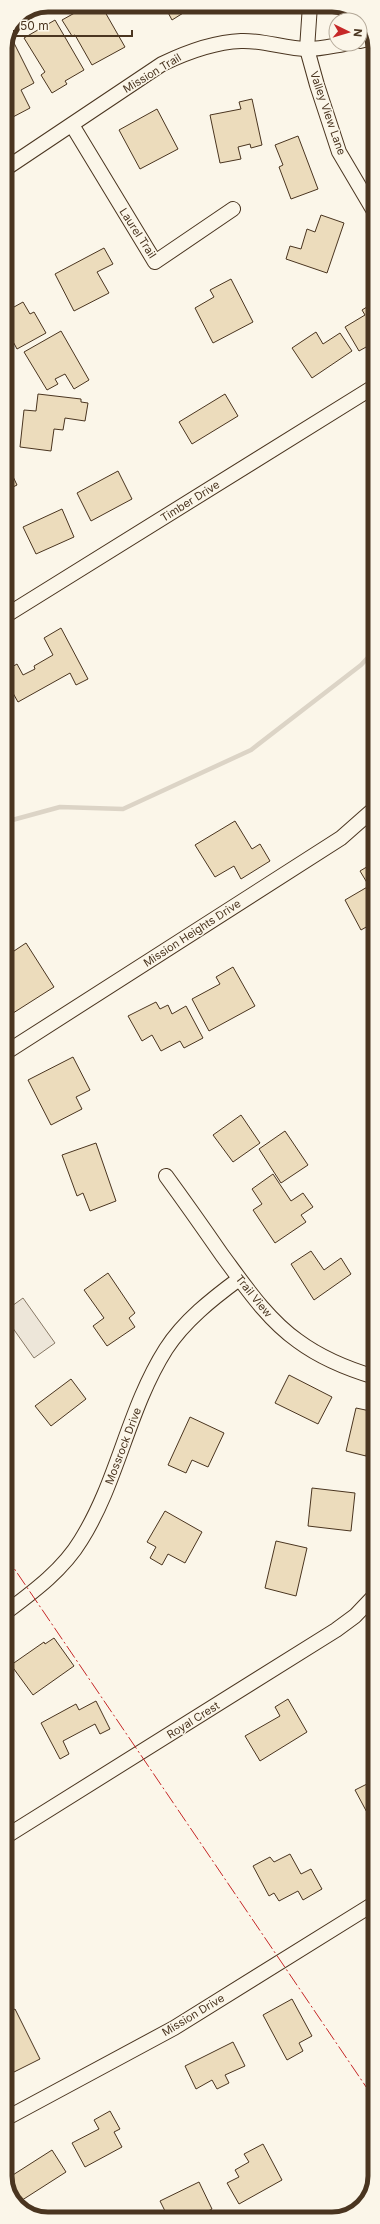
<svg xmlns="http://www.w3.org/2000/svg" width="380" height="2224" viewBox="0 0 380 2224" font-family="Inter,sans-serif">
	<rect width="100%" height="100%" fill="#fbf6e9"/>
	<path fill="#ede6d9" stroke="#887966" d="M23,1298L55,1343L34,1358L5,1317V1311Z"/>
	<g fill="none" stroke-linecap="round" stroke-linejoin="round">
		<path stroke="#dcd4c6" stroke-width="4.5" d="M5,822L60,807L123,809L251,750L361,665L375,650"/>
	</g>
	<g fill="#ecdcbc" stroke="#4a3520">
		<path d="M89,5H101L125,47L92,65L75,35L72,36L62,20Z"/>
		<path d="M164,5H196L172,20Z"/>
		<path d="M55,20L84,70L65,81L67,84L52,93L41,75L45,72L24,38Z"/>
		<path d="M14,43L34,83L21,90L30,108L11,118L5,107V48Z"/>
		<path d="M252,99L262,145L251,148L250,144L238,147L241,159L220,163L210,115L241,109L239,102Z"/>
		<path d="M157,109L178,149L140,169L119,130Z"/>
		<path d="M298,136L318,189L291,199L279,167L283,165L275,145Z"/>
		<path d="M321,215L344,223L327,273L286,259L290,246L301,249L307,229L315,232Z"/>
		<path d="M104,248L113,264L97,272L109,293L74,311L55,274Z"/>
		<path d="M231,279L253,322L213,343L195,308L214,297L210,290Z"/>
		<path d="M23,302L30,314L34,312L46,333L17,349L9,334L5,336V312Z"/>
		<path d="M375,302V342L359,351L345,327L365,315L362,310Z"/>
		<path d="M61,331L89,380L74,389L65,374L55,379L58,384L47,390L24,352Z"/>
		<path d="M316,332L323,344L340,333L352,351L312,378L292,348Z"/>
		<path d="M38,394L81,399V402L88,403L85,421L65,418L63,430L54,429L51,451L20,447L24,410L36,411Z"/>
		<path d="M225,394L238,416L192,444L179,422Z"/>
		<path d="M6,462L17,485L5,491V463Z"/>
		<path d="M118,471L132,499L91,521L77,493Z"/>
		<path d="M62,509L74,537L36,554L23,527Z"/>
		<path d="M61,628L88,679L76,685L70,673L18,702L5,679V671L17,664L23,675L35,669L34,666L53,655L44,638Z"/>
		<path d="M235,821L252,849L260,844L270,861L241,879L234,866L215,877L195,845Z"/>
		<path d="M375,862V922L361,930L345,900L369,886L360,871Z"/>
		<path d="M26,943L54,987L10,1015L5,1007V957Z"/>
		<path d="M233,967L255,1006L209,1031L192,999L220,984L216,977Z"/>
		<path d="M156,1002L160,1009L168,1005L172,1014L186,1006L203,1038L184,1048L180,1041L161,1051L152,1035L142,1041L128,1016Z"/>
		<path d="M73,1057L90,1090L76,1097L82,1109L51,1125L28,1080Z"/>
		<path d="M241,1115L260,1143L233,1162L213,1135Z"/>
		<path d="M285,1131L308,1165L281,1183L259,1149Z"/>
		<path d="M96,1143L116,1201L90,1211L83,1193L77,1196L62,1155Z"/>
		<path d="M273,1174L291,1201L303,1193L313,1207L301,1215L306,1222L275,1243L253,1210L262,1204L252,1189Z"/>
		<path d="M311,1251L324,1270L341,1258L351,1274L314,1300L291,1264Z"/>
		<path d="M108,1273L135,1313L129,1318L135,1327L107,1346L93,1326L104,1318L84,1290Z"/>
		<path d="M289,1375L332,1397L318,1424L275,1403Z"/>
		<path d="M71,1379L86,1399L51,1426L35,1406Z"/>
		<path d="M356,1408L375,1412V1451L367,1450L366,1456L346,1451Z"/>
		<path d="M190,1417L224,1433L208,1467L192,1460L186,1473L168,1465Z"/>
		<path d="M312,1488L355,1493L351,1531L308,1526Z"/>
		<path d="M165,1511L202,1532L185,1563L168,1554L162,1565L150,1558L156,1547L147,1542Z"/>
		<path d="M276,1541L307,1548L296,1596L265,1588Z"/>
		<path d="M54,1638L74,1666L33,1695L11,1665L44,1642L45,1644Z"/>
		<path d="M288,1699L307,1732L260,1761L245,1736L280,1716L275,1707Z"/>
		<path d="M96,1701L110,1729L100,1734L95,1724L63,1741L69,1754L60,1759L41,1723L76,1704L79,1710Z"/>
		<path d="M375,1780V1816L370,1818L355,1790Z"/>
		<path d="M290,1854L301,1874L311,1869L322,1889L303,1900L298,1891L279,1901L274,1893L269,1896L253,1866L270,1857L274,1862Z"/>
		<path d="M292,1999L312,2036L299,2043L303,2051L287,2060L263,2015Z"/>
		<path d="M15,2009L40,2059L12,2073L5,2058V2014Z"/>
		<path d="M233,2042L245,2066L225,2075L229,2083L217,2089L212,2080L196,2089L185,2066Z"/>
		<path d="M110,2111L120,2129L114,2132L122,2147L85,2167L72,2143L99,2129L94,2120Z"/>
		<path d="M263,2144L282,2180L239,2204L227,2183L239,2177L235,2170L249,2162L244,2154Z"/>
		<path d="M52,2150L66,2172L16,2204L5,2180Z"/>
		<path d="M199,2182L212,2209L193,2219H169L160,2201Z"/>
		<path d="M139,2211L143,2219H124Z"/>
	</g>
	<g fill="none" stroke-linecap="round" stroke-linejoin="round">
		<g stroke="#4a3520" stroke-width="16">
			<g id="street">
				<path d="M310,5L307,49L317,85L339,152L375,213"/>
				<path d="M360,41L372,38"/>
				<path d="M72,125L155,262L233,209"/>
				<path d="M5,169L162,64C187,52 213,42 241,41C264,40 285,49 308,49C320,49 332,46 344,44"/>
				<path d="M5,616L375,386"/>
				<path d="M5,1053L341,838L375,808"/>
				<path d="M166,1176C185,1202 204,1229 222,1255C245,1286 267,1319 298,1341C321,1358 348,1369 375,1377"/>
				<path d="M5,1613C33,1592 63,1570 81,1540C118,1481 128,1409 166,1349C184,1321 212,1299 239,1279"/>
				<path d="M5,1837L336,1630L355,1616L375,1595"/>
				<path d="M5,2119L174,2028L375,1903"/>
			</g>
		</g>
		<use href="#street" stroke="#fbf6e9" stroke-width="14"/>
		<path stroke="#c62828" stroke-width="1" stroke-dasharray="14 3 2 3" stroke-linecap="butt" d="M5,1555L375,2100"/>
	</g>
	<g text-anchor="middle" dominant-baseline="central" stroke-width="3" stroke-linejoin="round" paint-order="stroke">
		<g font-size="11" fill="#4a3520" stroke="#fbf6e9">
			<text transform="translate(152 73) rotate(-31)">Mission Trail</text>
			<text transform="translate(328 113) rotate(71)">Valley View Lane</text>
			<text transform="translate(138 233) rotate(57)">Laurel Trail</text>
			<text transform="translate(190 501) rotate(-32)">Timber Drive</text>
			<text transform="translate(192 933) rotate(-33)">Mission Heights Drive</text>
			<text transform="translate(254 1296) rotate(51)">Trail View</text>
			<text transform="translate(123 1446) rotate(-69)">Mossrock Drive</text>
			<text transform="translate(193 1720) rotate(-32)">Royal Crest</text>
			<text transform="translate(193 2015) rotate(-31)">Mission Drive</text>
		</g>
	</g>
	<path d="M0 0H380V2224H0ZM48 12H332A36 36 0 0 1 368 48V2176A36 36 0 0 1 332 2212H48A36 36 0 0 1 12 2176V48A36 36 0 0 1 48 12Z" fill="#fbf6e9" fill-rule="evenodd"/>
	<path fill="none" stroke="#4a3520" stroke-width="5" d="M48 12H332A36 36 0 0 1 368 48V2176A36 36 0 0 1 332 2212H48A36 36 0 0 1 12 2176V48A36 36 0 0 1 48 12Z"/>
	<g transform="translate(348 32) rotate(95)"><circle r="19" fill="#fbf6e9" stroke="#b4a999"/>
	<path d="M0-3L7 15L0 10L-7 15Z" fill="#c62828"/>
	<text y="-6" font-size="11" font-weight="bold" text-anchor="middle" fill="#4a3520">N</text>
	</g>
	<path d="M14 30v6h118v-6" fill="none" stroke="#4a3520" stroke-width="2"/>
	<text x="20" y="30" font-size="12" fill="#4a3520" stroke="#fbf6e9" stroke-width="3" paint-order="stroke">50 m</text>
</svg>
